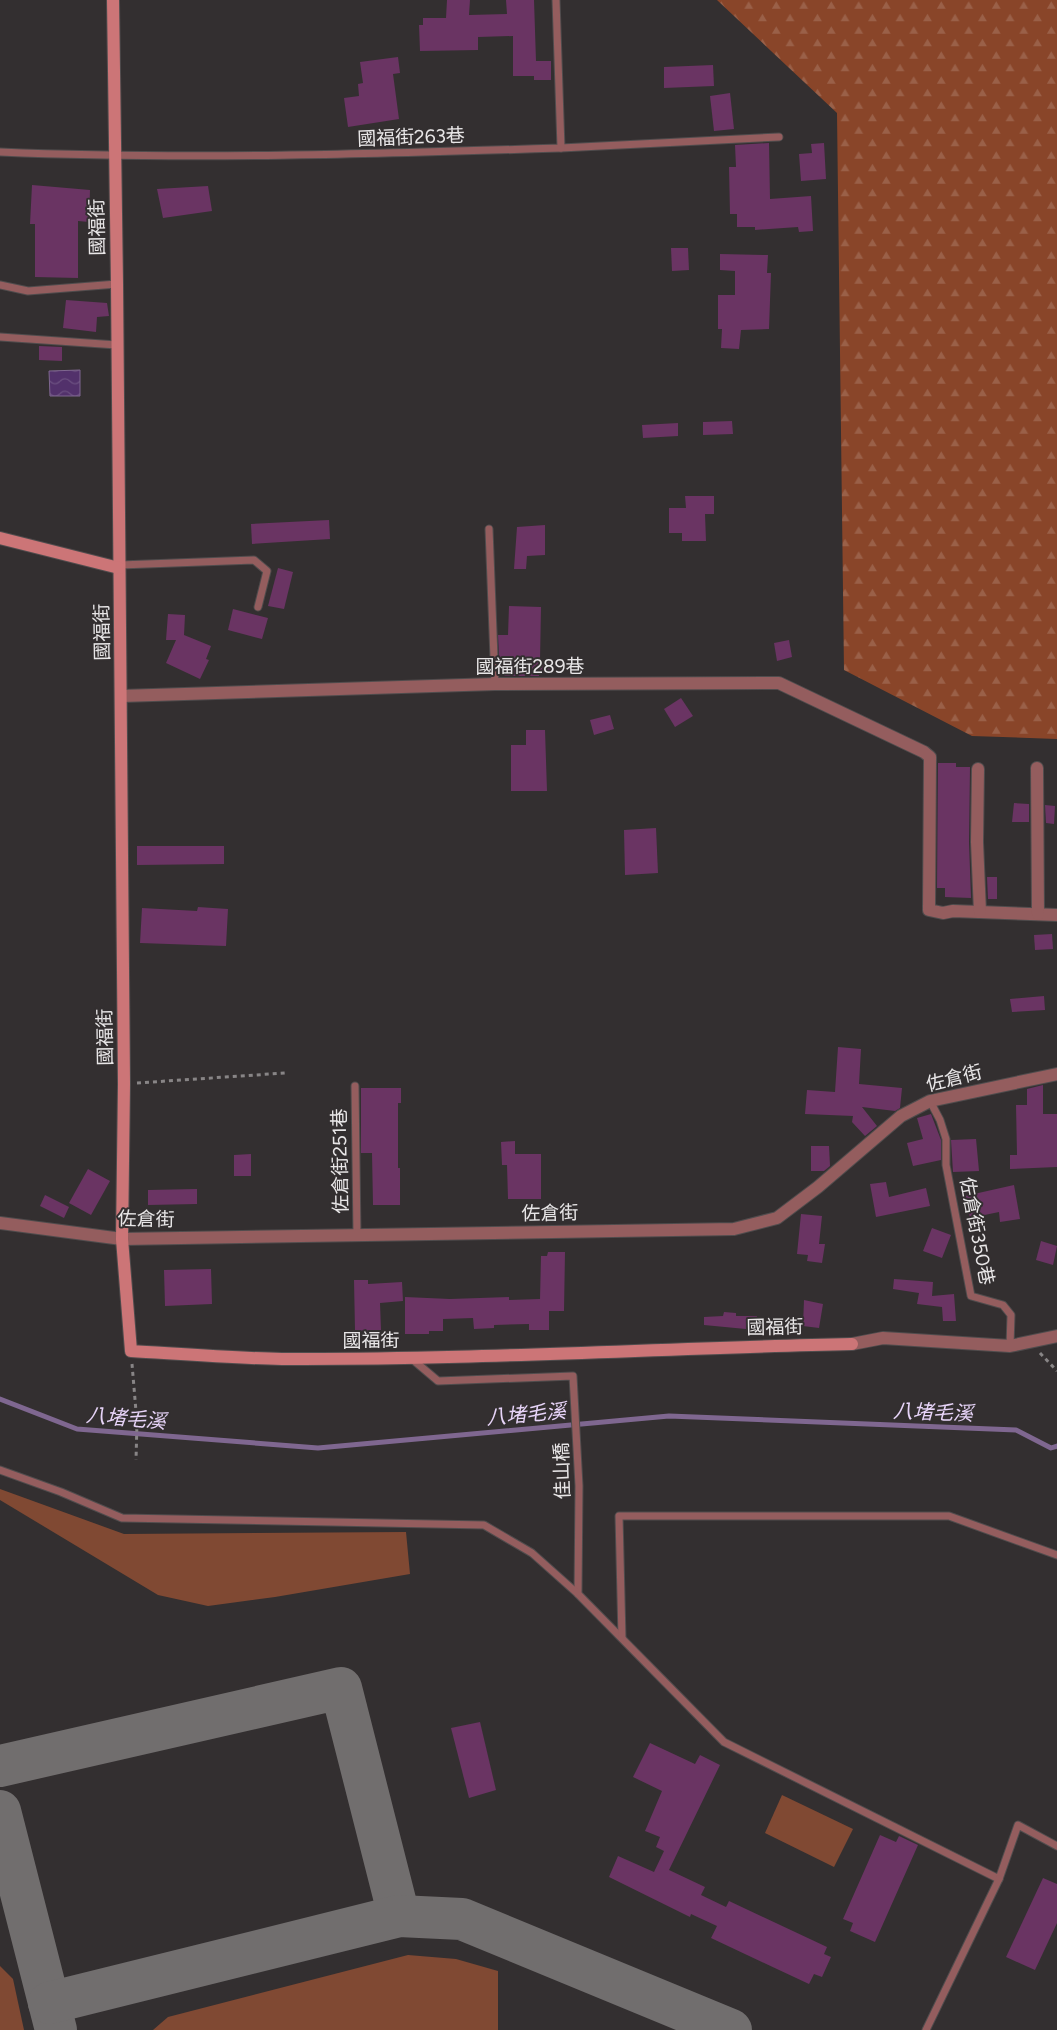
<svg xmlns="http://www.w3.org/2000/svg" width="1057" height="2030" viewBox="0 0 1057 2030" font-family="Figtree,'Noto Sans TC',sans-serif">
	<defs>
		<pattern id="forest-firs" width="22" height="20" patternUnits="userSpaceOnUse" patternTransform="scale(1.25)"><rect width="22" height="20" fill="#894529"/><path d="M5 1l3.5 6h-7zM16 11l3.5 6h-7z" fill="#9a6048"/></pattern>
		<pattern id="water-waves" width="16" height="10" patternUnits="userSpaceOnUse" patternTransform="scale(1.25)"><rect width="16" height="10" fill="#52316b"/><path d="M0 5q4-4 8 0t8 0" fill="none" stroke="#6b4f80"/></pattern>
	</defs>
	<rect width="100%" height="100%" fill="#332f30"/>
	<g fill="#804933">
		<path d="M0,1489L124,1534L406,1532L410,1574L275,1597L208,1606L158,1595L0,1500Z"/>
		<path d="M782,1795L853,1829L834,1867L765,1833Z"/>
		<path d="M408,1955L456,1959L498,1971V2030H153L168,2017Z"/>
		<path d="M0,1966L13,1979L24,2030H0Z"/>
	</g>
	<path fill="url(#forest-firs)" d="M717,0H1057V739L972,736L844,670L837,113Z"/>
	<path fill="url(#water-waves)" stroke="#7f6790" d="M80,370V396H50L49,371Z"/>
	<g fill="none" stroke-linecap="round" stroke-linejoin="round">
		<path stroke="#7f6790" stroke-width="5" d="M0,1399L77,1429L318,1448L669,1416L1016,1430L1051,1448L1057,1446"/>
		<g stroke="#716e6e" stroke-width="42">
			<path d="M0,1766L341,1688L399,1916"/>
			<path d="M0,1811L56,2030"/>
			<path d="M49,2003L399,1916L462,1919L731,2030"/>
		</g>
	</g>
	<g fill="#6a3463">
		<path d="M447,0H470L469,15L507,14L506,0H534L536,61H551V80H534V76H513V36L478,37V50L420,51L419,25H423V18H446Z"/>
		<path d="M398,57L400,73L393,74L399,119L348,127L344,98L359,96L358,84L363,83L360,62Z"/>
		<path d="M713,65L714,86L664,88V67Z"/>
		<path d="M730,93L734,129L714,131L710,96Z"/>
		<path d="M769,143L770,199L811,196L813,231L799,232L798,227L755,230V227H737V214H730L729,167H736L735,145Z"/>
		<path d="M824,143L826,179L801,181L799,154L812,153L811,144Z"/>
		<path d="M32,185L90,190L89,222L78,221V278L35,277V224H30Z"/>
		<path d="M208,186L212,211L163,218L157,189Z"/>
		<path d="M671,248H688L689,270L672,271Z"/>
		<path d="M720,254L768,255L767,273H771L769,329L741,330L739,349L721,348L722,329H718V295H735V271L720,270Z"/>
		<path d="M66,300L107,303L109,316L97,317L96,332L63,328Z"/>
		<path d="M39,346L62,347V361L39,360Z"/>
		<path d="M732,421L733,434L703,435V422Z"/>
		<path d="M678,423V436L643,438L642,425Z"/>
		<path d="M685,496H714V514H705L706,541H682V533H669V508H686Z"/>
		<path d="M329,520L330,539L252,544L251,524Z"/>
		<path d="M545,525V555L527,556L526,569H514L517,527Z"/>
		<path d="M278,568L293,572L284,609L268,606Z"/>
		<path d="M509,606L541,607L540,660H553V673H539V676H500L498,635H508Z"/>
		<path d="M233,609L268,618L262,639L228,630Z"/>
		<path d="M168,614L185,615L184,635L211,646L206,659L209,660L200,679L166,663L176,640H166Z"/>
		<path d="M789,640L792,657L777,661L774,643Z"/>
		<path d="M681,698L693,716L675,727L664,709Z"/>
		<path d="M610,715L614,729L594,735L590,720Z"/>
		<path d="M526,730H545L547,791H511V745H526Z"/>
		<path d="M938,763H956V767H970L969,842L971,898L945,897V888H937Z"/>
		<path d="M1014,803L1029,804V822H1012Z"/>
		<path d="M1045,805L1055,806L1054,824L1046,823Z"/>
		<path d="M656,828L658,873L625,875L624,830Z"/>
		<path d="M137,846H224V864L137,865Z"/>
		<path d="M987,877H997V899H988Z"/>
		<path d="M198,907L228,909L226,946L140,943L142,908L197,911Z"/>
		<path d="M1052,934L1053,949L1035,950L1034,935Z"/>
		<path d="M1044,996L1045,1010L1012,1012L1010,999Z"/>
		<path d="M838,1047L861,1049L859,1084L902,1088L900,1108L895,1111L862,1107L877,1126L865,1136L852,1122L853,1116L805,1114L807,1090L835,1092Z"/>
		<path d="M1043,1085V1114H1057V1167L1010,1169V1155H1017L1016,1105H1027V1089Z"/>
		<path d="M361,1088H401V1103H398V1168H400V1205H373L372,1153H361Z"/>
		<path d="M931,1114L941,1140V1160L913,1166L907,1143L923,1139L917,1118Z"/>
		<path d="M976,1139L979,1171L953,1172L951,1140Z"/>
		<path d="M515,1141V1154H541V1199H508L507,1165H502L501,1142Z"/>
		<path d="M811,1146H829L830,1166L824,1171H811Z"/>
		<path d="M251,1154V1176H234V1155Z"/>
		<path d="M88,1169L110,1181L91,1215L69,1203Z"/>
		<path d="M886,1182L889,1197L926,1188L930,1206L876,1217L870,1184Z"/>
		<path d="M1014,1185L1020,1219L1000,1222L999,1212L970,1218L965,1196Z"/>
		<path d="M197,1189V1204L148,1205V1190Z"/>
		<path d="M45,1195L69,1207L64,1218L40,1206Z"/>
		<path d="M801,1214L822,1216L819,1244H825L822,1263L807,1261L808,1255L797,1254Z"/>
		<path d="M932,1228L951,1235L942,1258L923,1251Z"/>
		<path d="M1041,1241L1057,1246L1053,1265L1036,1260Z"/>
		<path d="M548,1252H565L564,1311H549V1330H529V1324L494,1325V1328L474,1329L473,1318L443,1319V1331H429V1334H405V1297L450,1299L509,1297V1300L540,1299L541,1256H547Z"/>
		<path d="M211,1269L212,1304L165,1306L164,1270Z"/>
		<path d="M894,1279L933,1282L932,1296L954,1294L956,1321H943L942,1307L917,1304L919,1293L893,1289Z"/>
		<path d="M354,1280H368V1284L402,1282L403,1301L380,1303L381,1330L355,1331Z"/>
		<path d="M804,1300L823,1304L819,1328L803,1326Z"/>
		<path d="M724,1312L736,1313V1316H757L756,1330L704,1325V1317L723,1316Z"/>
		<path d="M480,1722L496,1790L469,1798L451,1728Z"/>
		<path d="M650,1743L695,1764L700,1755L720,1765L669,1870L705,1887L701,1895L726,1907L729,1901L827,1947L824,1954L831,1957L822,1977L814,1974L809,1984L711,1938L717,1926L691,1914L690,1917L609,1877L618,1856L654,1872L664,1851L656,1847L660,1837L645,1831L662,1791L633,1777Z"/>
		<path d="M880,1835L896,1842L899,1836L918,1845L875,1942L850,1931L853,1923L843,1919Z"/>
		<path d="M1043,1878L1057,1884V1923L1035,1970L1006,1957Z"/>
	</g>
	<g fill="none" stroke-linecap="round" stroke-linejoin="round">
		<g stroke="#504c4d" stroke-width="9">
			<g id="lane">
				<path d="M561,148L779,137"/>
				<path d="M0,152C187,160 374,154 561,148L556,0"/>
				<path d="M0,285L28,291L117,284"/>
				<path d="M0,337L117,345"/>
				<path d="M489,529L495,684"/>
				<path d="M120,565L254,560L267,571L258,607"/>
				<path d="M355,1086L357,1235"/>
				<path d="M930,1101L940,1120L946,1139V1165L971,1296L1003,1305L1011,1315L1010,1346"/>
				<path d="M412,1359L438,1381L573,1376L579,1486L578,1594L724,1742L999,1879L1018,1825L1057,1846"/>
				<path d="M0,1470L61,1492L122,1518L484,1525L532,1553L578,1594"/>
				<path d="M622,1638L619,1516H949L1057,1555"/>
				<path d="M926,2030L999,1879"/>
			</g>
		</g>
		<g stroke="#504c4d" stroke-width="14">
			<g id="street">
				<path d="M121,696L495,684L779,683L924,752L930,757L929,910L943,913L953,911L1057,915"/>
				<path d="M1037,768L1038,914"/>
				<path d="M978,769L977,842L980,912"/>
				<path d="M0,1223L122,1239L734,1229L777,1218L818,1187L901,1116L930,1101L1057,1074"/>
				<path d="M852,1344L883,1338L1010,1346L1057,1336"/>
			</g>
		</g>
		<g stroke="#504c4d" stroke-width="14">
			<g id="secondary">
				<path d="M113,0L117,284L124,1084L122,1239L131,1351C181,1354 231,1358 282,1359C472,1360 662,1348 852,1344"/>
				<path d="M0,538L119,568"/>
			</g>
		</g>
		<g stroke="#888586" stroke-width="3" stroke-dasharray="4 4" stroke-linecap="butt">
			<path d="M137,1083L285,1073"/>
			<path d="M1040,1353L1057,1371"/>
			<path d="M132,1364L137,1423L136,1460"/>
		</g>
		<use href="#lane" stroke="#945d5e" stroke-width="7"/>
		<use href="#street" stroke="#945d5e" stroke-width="12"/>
		<use href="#secondary" stroke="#cc7577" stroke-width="12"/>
	</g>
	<g text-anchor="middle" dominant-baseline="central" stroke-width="4" stroke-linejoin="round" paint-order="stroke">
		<g font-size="19" fill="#e8e6e7" stroke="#332f30">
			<text transform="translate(411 137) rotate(-2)">國福街263巷</text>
			<text transform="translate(97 227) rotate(-91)">國福街</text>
			<text transform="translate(102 632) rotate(-91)">國福街</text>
			<text x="530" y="666">國福街289巷</text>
			<text transform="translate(105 1037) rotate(-91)">國福街</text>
			<text transform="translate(954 1078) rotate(-14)">佐倉街</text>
			<text transform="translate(340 1161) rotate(-91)">佐倉街251巷</text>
			<text transform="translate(550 1213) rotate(-1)">佐倉街</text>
			<text transform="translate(146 1219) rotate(1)">佐倉街</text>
			<text transform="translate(977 1231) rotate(79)">佐倉街350巷</text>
			<text transform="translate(775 1327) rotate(-1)">國福街</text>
			<text x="371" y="1340">國福街</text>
			<text transform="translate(562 1471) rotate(-92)">佳山橋</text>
		</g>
		<g font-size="20" font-style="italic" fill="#e7d4f8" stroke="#332f30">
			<text transform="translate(933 1412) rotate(2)">八堵毛溪</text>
			<text transform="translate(526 1414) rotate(-5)">八堵毛溪</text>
			<text transform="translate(126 1418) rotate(5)">八堵毛溪</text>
		</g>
	</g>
</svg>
